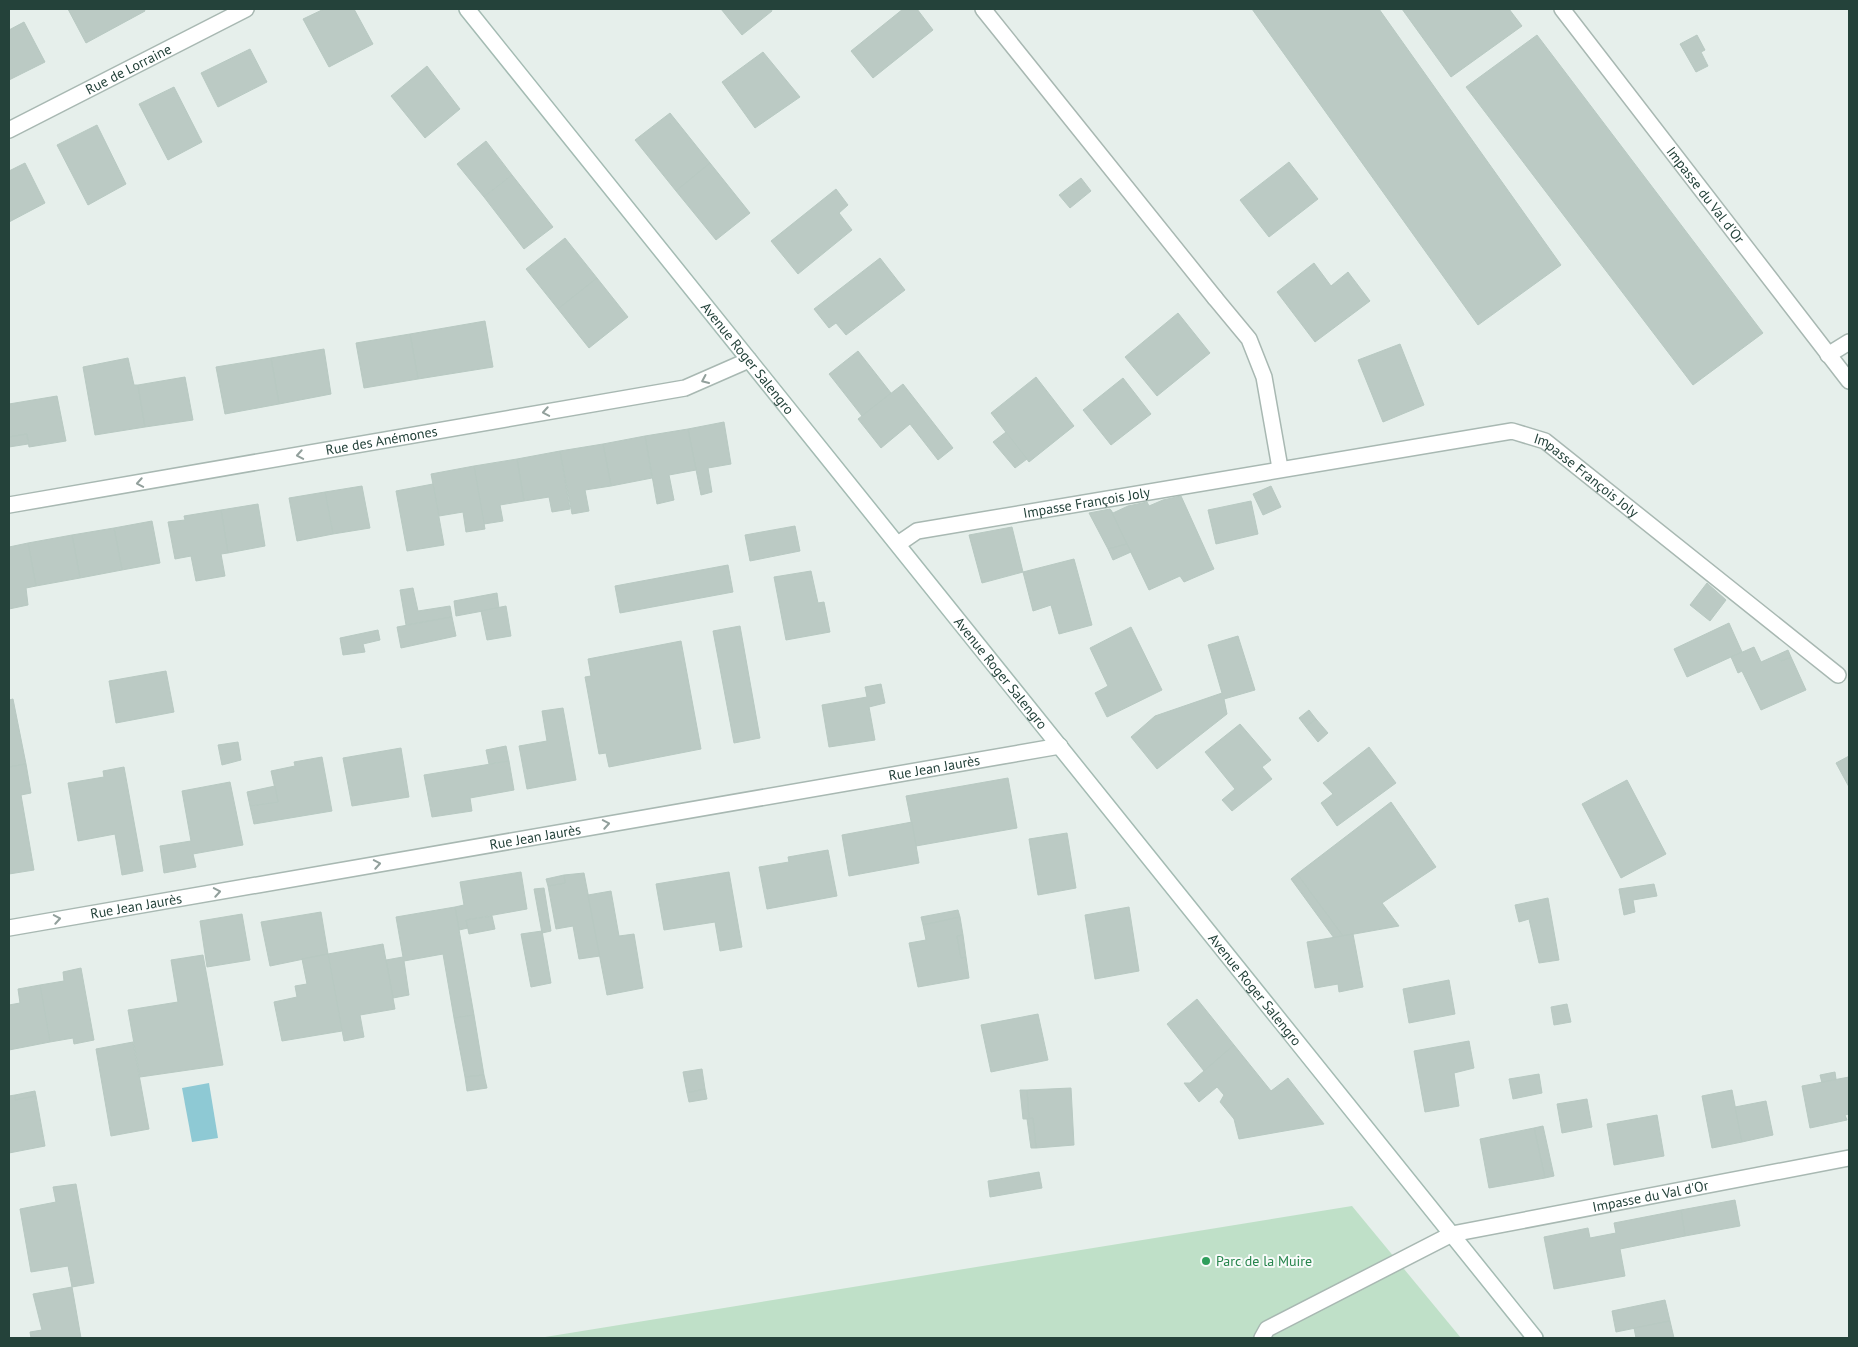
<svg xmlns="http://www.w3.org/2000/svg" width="1858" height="1347" viewBox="0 0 1858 1347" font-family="'PT Sans',sans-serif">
	<rect width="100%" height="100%" fill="#e6efeb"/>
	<path fill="#bfe0c8" d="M1352,1206L1461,1338H539Z"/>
	<path fill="#8ec9d4" d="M209,1083L218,1138L192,1142L182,1088Z"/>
	<g fill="#bbcac4" stroke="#b8c9c2">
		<path d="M68,9H144L145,11L86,43Z"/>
		<path d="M324,9H354L373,44L329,67L303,19Z"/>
		<path d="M721,9H771L772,11L742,35Z"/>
		<path d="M903,9H917L933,30L873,78L851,51Z"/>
		<path d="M1252,9H1379L1561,265L1478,325Z"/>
		<path d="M1402,9H1509L1522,26L1451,77Z"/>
		<path d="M24,22L45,62L9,80V30Z"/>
		<path d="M1537,35L1763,333L1693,385L1466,87Z"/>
		<path d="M1697,35L1705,50L1701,52L1708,66L1696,72L1680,44Z"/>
		<path d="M250,49L267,82L218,107L201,73Z"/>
		<path d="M763,52L800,97L755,128L722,82Z"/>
		<path d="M427,66L460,109L425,138L391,96Z"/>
		<path d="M174,87L202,142L168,160L139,104Z"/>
		<path d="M670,113L710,163L676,191L635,140Z"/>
		<path d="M97,125L126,184L88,205L57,145Z"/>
		<path d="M486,141L512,175L484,197L457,164Z"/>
		<path d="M1289,162L1318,199L1269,237L1240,200Z"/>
		<path d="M25,163L45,203L9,222V171Z"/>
		<path d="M710,163L750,213L716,240L676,191Z"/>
		<path d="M512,175L553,227L524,249L484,197Z"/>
		<path d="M1081,178L1091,191L1070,208L1059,195Z"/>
		<path d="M836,189L848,205L839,213L852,230L798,274L771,241Z"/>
		<path d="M565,238L597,278L558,309L526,269Z"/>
		<path d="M880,258L905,290L846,335L836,323L829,328L814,309Z"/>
		<path d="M1314,263L1331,286L1348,272L1370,301L1315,342L1277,292Z"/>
		<path d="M597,278L628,317L589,348L558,309Z"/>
		<path d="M1178,313L1210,353L1157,396L1125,357Z"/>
		<path d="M485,321L493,367L418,379L410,334Z"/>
		<path d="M410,334L418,379L364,388L356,343Z"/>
		<path d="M1400,344L1424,405L1383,422L1358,360Z"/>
		<path d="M324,349L331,394L279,404L271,358Z"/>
		<path d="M858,351L891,393L862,416L829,374Z"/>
		<path d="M128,358L134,385H138L145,427L95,435L83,367Z"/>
		<path d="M271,358L279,404L225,414L216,367Z"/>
		<path d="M185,377L193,420L145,427L138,385Z"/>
		<path d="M1036,377L1074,426L1029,462L991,413Z"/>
		<path d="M1123,378L1151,414L1111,445L1083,410Z"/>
		<path d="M903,384L953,448L938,460L910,424L881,448L858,419Z"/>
		<path d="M57,396L66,441L29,447L27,434L9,437V404Z"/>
		<path d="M724,422L731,464L708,468L712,492L701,495L688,429Z"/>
		<path d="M688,429L696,470L669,475L674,500L657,504L645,436Z"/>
		<path d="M1006,432L1027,459L1015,468L993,442Z"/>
		<path d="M27,434L28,444L9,447V437Z"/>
		<path d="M645,436L652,478L611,486L603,444Z"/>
		<path d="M603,444L611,486L585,490L589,511L572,514L560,451Z"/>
		<path d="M560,451L570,509L552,512L549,497L524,501L517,459Z"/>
		<path d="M517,459L524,501L500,505L503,521L484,524L474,466Z"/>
		<path d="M474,466L485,529L466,532L463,512L439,516L431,474Z"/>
		<path d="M433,484L444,545L407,551L396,491Z"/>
		<path d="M362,486L370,528L333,534L325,492Z"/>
		<path d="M1271,486L1281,507L1263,515L1253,494Z"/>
		<path d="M325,492L333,534L297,541L289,498Z"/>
		<path d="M1181,496L1214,569L1184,582L1180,576L1149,590L1110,509L1113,513L1128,506L1147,502L1149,506L1163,500Z"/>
		<path d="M1251,501L1258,534L1216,544L1208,510Z"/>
		<path d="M258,504L265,546L228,553L221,510Z"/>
		<path d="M1110,509L1127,544L1108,549L1089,513Z"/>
		<path d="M221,510L228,553L221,554L225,576L196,581L191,556L175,559L168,522L185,520L184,516Z"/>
		<path d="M152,521L160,563L122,570L114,528Z"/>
		<path d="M795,526L800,551L750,561L745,535Z"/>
		<path d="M1012,527L1023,572L982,583L969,535Z"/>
		<path d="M114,528L122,570L80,578L72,535Z"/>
		<path d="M72,535L80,578L36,586L28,543Z"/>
		<path d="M28,543L36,586L26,588L28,605L9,609V547Z"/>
		<path d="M1127,544L1131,552L1113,560L1108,549Z"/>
		<path d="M1074,559L1092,625L1059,634L1051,605L1033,611L1023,572Z"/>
		<path d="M728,565L733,592L620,613L615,586Z"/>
		<path d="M811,571L818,603L824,602L830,632L786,640L774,577Z"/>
		<path d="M1707,583L1726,600L1710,621L1690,605Z"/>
		<path d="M413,588L418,611L450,606L452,617L406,625L400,590Z"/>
		<path d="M497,593L499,608L456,616L454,601Z"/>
		<path d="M506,606L511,636L487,640L481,611Z"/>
		<path d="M452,617L456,636L401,648L397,627Z"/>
		<path d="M1729,623L1742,652L1687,677L1674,649Z"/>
		<path d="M740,626L760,738L734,743L713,631Z"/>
		<path d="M1131,627L1162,690L1107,717L1095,693L1108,686L1090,648Z"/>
		<path d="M378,630L380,640L363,644L365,652L343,655L340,638Z"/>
		<path d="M1238,636L1255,690L1224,699L1227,714L1157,769L1131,737L1155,716L1222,693L1208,645Z"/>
		<path d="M681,641L701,749L609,767L606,753L599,754L585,677L591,676L588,659Z"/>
		<path d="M1754,647L1761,662L1777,655L1781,661L1791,657L1806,690L1761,710L1742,671L1738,673L1731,657Z"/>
		<path d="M1788,650L1791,657L1781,661L1777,655Z"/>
		<path d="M166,671L174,712L116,723L109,681Z"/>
		<path d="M881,684L885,703L869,707L875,740L829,747L822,705L867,697L865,687Z"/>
		<path d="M13,699L26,764L9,767V700Z"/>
		<path d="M563,708L576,780L527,789L519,746L547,741L542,711Z"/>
		<path d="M1309,710L1316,719L1306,727L1299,718Z"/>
		<path d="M1316,719L1328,733L1318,742L1306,727Z"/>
		<path d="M1240,724L1271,760L1262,767L1272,779L1232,811L1222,800L1235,789L1205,752Z"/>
		<path d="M238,742L241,760L222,765L218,745Z"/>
		<path d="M506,746L509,761L489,764L486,750Z"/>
		<path d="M1369,747L1396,783L1337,826L1321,803L1333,794L1323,783Z"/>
		<path d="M401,748L409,797L352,806L343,758Z"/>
		<path d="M1849,756V787L1836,763Z"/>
		<path d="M322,757L332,811L254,824L250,806L278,802L271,771L295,766L294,762Z"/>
		<path d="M509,761L514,790L470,798L472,811L432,817L424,775Z"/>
		<path d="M26,764L31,793L21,795L34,870L9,874V767Z"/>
		<path d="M124,767L143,871L122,875L115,834L78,841L68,783L104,777L103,771Z"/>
		<path d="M1008,778L1017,828L916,846L906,796Z"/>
		<path d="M1627,780L1666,854L1621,878L1582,804Z"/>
		<path d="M230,782L243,845L193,854L196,867L164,873L160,846L191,841L182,791Z"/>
		<path d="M275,786L278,802L250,806L247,792Z"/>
		<path d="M1391,802L1436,867L1382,903L1399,926L1343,936L1297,874Z"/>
		<path d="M912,822L919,863L849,876L842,835Z"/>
		<path d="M1067,833L1076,888L1038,895L1029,839Z"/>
		<path d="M828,850L837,896L767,909L759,867L789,862L788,857Z"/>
		<path d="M521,872L527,909L466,920L468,928L459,930L455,907L464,905L460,882Z"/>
		<path d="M729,872L742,947L720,951L715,922L664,930L656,884Z"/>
		<path d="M584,873L600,956L579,959L573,926L556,929L548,886L565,883L564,875Z"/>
		<path d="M1297,874L1343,936L1334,938L1291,879Z"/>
		<path d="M564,875L565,883L548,886L546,879Z"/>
		<path d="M1654,884L1657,896L1633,900L1635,912L1624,915L1619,889Z"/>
		<path d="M544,888L551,931L542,933L534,889Z"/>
		<path d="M611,891L619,936L634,934L643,988L607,995L588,895Z"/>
		<path d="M1548,898L1559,960L1539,963L1529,919L1519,922L1515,905Z"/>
		<path d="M455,907L474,1015L454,1018L443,954L404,961L409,995L393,998L386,960L403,957L396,917Z"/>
		<path d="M1129,907L1139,971L1095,979L1085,915Z"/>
		<path d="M958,910L960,917L923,925L921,917Z"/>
		<path d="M321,912L328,954L270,966L261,922Z"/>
		<path d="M242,914L250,960L207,967L200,921Z"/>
		<path d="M492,916L495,929L469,934L466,920Z"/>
		<path d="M960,917L963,935L957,936L961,958L966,957L969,978L918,987L909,943L926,940L923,925Z"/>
		<path d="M542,931L551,983L531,987L521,934Z"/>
		<path d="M1353,934L1363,987L1339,992L1338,984L1315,988L1307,942Z"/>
		<path d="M963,935L966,957L961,958L957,936Z"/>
		<path d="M383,944L395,1009L360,1015L364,1037L344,1041L328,954Z"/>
		<path d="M328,954L342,1031L282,1041L274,1002L297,997L295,986L307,984L302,959Z"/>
		<path d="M203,955L223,1065L140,1077L128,1010L178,1002L171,960Z"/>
		<path d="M81,968L94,1040L74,1044L73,1038L50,1042L40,985L64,981L63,972Z"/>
		<path d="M1449,980L1455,1014L1409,1023L1403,989Z"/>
		<path d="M40,985L50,1042L9,1050V1005L20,1003L18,989Z"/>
		<path d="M1197,999L1234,1045L1204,1071L1167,1024Z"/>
		<path d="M1567,1004L1571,1022L1554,1025L1551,1007Z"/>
		<path d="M1038,1014L1048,1060L991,1072L981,1025Z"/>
		<path d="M474,1015L484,1075L465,1077L454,1018Z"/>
		<path d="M1469,1041L1474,1068L1454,1073L1459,1106L1425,1112L1414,1051Z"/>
		<path d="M133,1042L149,1129L111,1136L96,1049Z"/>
		<path d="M1234,1045L1271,1091L1288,1078L1324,1124L1239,1139L1234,1119L1220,1102L1224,1095L1217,1087L1199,1102L1184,1083H1190Z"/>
		<path d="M702,1069L705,1089L687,1093L683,1072Z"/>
		<path d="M1835,1072L1836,1079L1822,1083L1820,1075Z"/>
		<path d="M1539,1074L1542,1093L1513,1099L1509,1079Z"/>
		<path d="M484,1075L487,1088L467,1091L465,1077Z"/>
		<path d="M1849,1077V1114L1845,1115L1847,1120L1810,1128L1802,1086Z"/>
		<path d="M1071,1088L1074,1145L1036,1148L1033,1118L1029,1119L1027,1090Z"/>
		<path d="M705,1089L707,1099L689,1102L687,1093Z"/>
		<path d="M1020,1090H1027L1029,1119H1023Z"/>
		<path d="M1732,1090L1742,1142L1712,1148L1702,1096Z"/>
		<path d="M35,1091L36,1096L15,1100V1095Z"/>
		<path d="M15,1095V1100L36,1096L45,1146L9,1153V1096Z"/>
		<path d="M1587,1099L1592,1127L1562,1133L1557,1104Z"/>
		<path d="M1766,1101L1773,1135L1742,1142L1735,1107Z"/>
		<path d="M1657,1115L1664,1156L1614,1165L1607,1124Z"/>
		<path d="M1033,1118L1036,1148H1031L1027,1119Z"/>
		<path d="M1543,1126L1554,1176L1545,1178L1534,1128Z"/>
		<path d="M1534,1128L1545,1178L1489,1188L1480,1139Z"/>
		<path d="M1039,1172L1042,1188L990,1197L988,1181Z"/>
		<path d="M76,1184L94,1283L72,1287L68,1266L31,1272L20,1209L56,1202L53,1187Z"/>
		<path d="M1735,1200L1740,1226L1685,1236L1681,1210Z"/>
		<path d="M1681,1210L1685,1236L1620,1249L1625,1276L1554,1289L1544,1237L1588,1228L1590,1238L1616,1233L1614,1223Z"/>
		<path d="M72,1287L81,1338H31L30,1332L42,1330L33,1294Z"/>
		<path d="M1665,1300L1670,1321L1616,1332L1612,1311Z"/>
		<path d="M1670,1321L1674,1338H1636L1634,1328Z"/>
	</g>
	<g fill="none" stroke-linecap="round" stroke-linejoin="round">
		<g stroke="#a8b8b2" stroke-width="18">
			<g id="lane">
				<path d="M1215,298L1249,339L1264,377L1280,468"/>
				<path d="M1828,355L1849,342"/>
				<path d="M1262,1338L1267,1329L1452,1234"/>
			</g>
		</g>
		<g stroke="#a8b8b2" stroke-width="18">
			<g id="street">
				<path d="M983,9L1215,298"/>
				<path id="s1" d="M1562,9L1849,381"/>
				<path id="s2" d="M9,130L246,9"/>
				<path id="s3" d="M9,505L685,388L749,360"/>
				<path id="s4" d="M898,544L917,531L1512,431L1545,441L1838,675"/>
				<path id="s5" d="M9,928L1060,746"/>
				<path id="s6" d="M1452,1234L1849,1158"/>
			</g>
		</g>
		<g stroke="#a4bbb3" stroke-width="18">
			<g id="secondary">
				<path id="s7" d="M467,9L1535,1338"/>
			</g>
		</g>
		<use href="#lane" stroke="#fff" stroke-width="15"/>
		<use href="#street" stroke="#fff" stroke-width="15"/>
		<use href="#secondary" stroke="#fff" stroke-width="15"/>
	</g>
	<defs><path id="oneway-chevron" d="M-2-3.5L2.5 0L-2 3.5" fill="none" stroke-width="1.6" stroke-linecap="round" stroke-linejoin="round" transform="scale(1.25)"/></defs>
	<g stroke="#92a09c">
		<use href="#oneway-chevron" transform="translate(705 380) rotate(156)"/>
		<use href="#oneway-chevron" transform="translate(546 412) rotate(170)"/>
		<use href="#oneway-chevron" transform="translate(300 455) rotate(170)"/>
		<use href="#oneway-chevron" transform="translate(140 483) rotate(170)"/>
		<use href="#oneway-chevron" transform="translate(606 824) rotate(-10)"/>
		<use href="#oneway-chevron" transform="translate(377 864) rotate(-10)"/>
		<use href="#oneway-chevron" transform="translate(217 892) rotate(-10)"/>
		<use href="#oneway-chevron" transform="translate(57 919) rotate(-10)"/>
	</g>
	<circle fill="#2e9e5b" stroke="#f7fbf9" stroke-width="2" cx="1206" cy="1261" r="5"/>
	<g text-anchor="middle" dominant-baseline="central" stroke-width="4" stroke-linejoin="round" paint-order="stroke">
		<g font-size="14" fill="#24423a" stroke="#f7fbf9">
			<text stroke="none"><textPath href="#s2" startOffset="134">Rue de Lorraine</textPath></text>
			<text stroke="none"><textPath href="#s1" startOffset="235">Impasse du Val d'Or</textPath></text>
			<text stroke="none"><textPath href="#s7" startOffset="448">Avenue Roger Salengro</textPath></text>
			<text stroke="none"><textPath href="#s3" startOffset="378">Rue des Anémones</textPath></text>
			<text stroke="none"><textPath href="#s4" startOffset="714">Impasse François Joly</textPath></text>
			<text stroke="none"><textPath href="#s4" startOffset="195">Impasse François Joly</textPath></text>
			<text stroke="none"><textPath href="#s7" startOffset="852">Avenue Roger Salengro</textPath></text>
			<text stroke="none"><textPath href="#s5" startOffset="939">Rue Jean Jaurès</textPath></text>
			<text stroke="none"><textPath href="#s5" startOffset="534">Rue Jean Jaurès</textPath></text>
			<text stroke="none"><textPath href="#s5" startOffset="129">Rue Jean Jaurès</textPath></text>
			<text stroke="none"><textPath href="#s7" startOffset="1258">Avenue Roger Salengro</textPath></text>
			<text stroke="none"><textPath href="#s6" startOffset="202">Impasse du Val d'Or</textPath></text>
		</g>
		<g font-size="14" fill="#27864d" stroke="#f7fbf9" text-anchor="start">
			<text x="1216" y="1261">Parc de la Muire</text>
		</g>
	</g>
	<rect width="1858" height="1347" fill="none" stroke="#24423a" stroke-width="20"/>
</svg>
